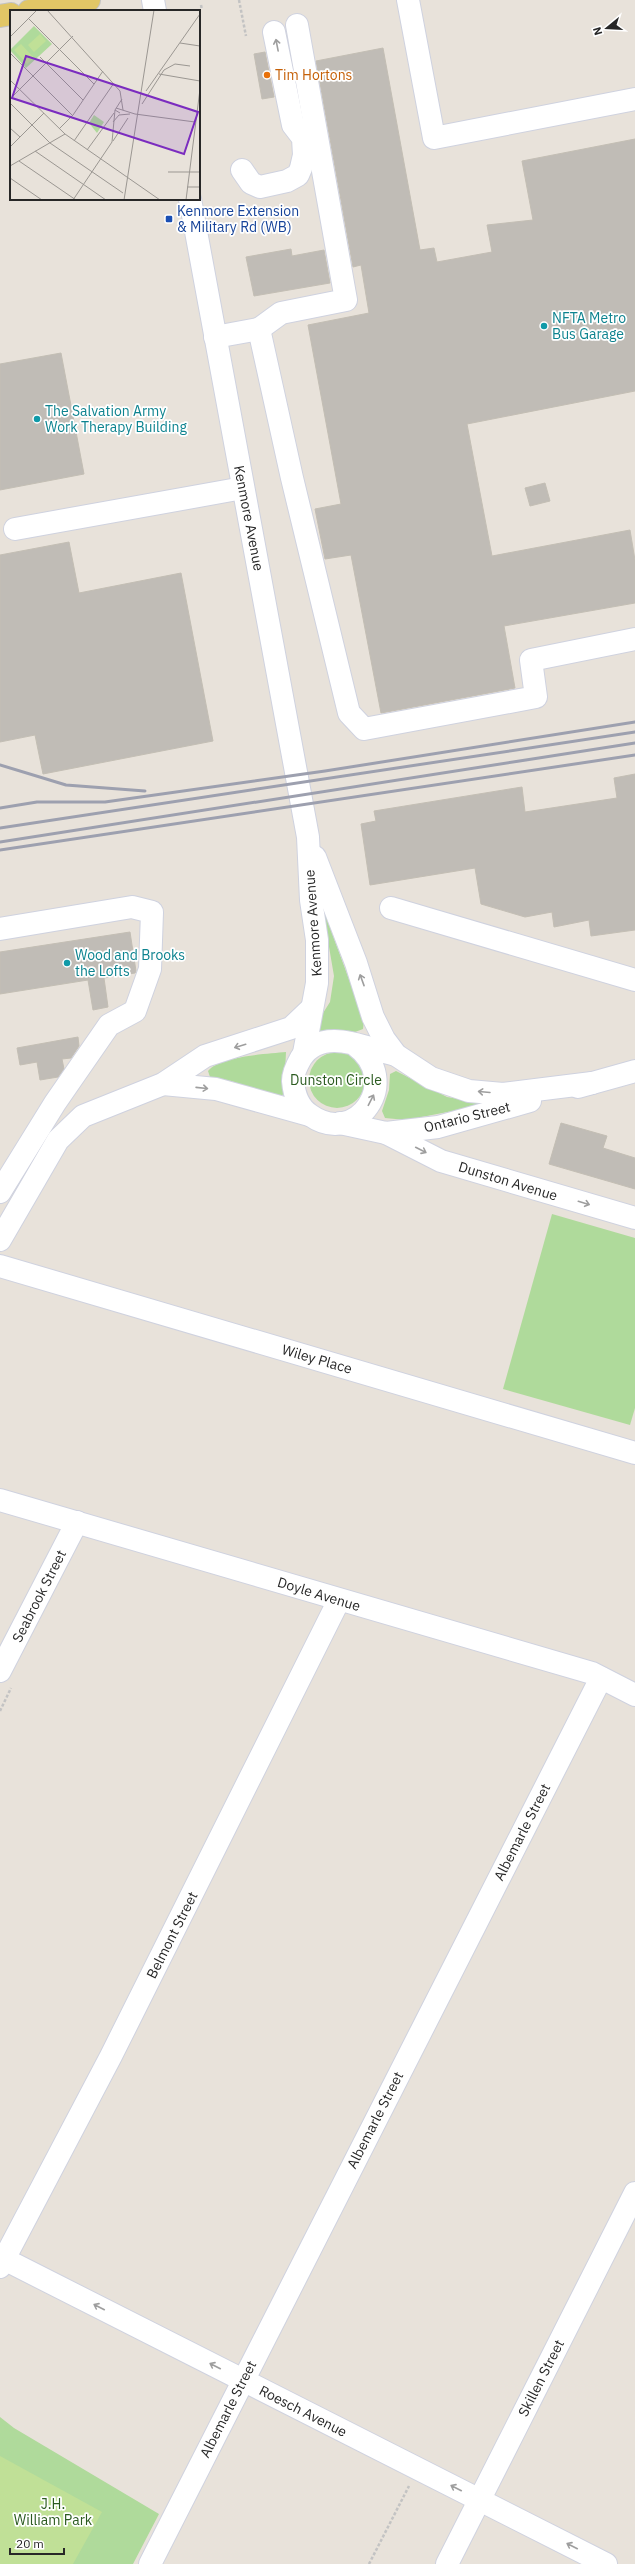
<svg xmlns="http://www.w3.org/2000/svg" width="635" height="2564" viewBox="0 0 635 2564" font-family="'IBM Plex Sans',sans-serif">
	<rect width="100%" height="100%" fill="#e8e2da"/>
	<g fill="#afda9b">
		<path d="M322,906L364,1020L363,1029L355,1032L320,1031L318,1021L330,1002L334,976Z"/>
		<circle cx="337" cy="1080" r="28"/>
		<path d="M286,1052L284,1093L280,1098L231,1081L210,1077L208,1071C220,1056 266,1054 286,1052Z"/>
		<path d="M396,1071L447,1097L489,1104L406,1120L385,1118L382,1111L389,1090L390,1074Z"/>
		<path d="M552,1214L635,1238V1408L630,1425L503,1389Z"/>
		<path d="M0,2417L14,2428L159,2514L133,2564H0Z"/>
	</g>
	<path fill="#c0e097" d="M0,2456L102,2512L73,2564H0Z"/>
	<g fill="#c0bcb6" stroke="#c3beb4">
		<path d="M383,48L420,250L434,248L437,262L492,252L487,225L533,220L522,161L635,139V391L467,424L492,556L630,530L635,560V603L504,626L515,688L381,713L351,555L325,559L315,509L341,504L308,325L369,313L361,265L353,267L316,61Z"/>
		<path d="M265,52L274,97L262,99L254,54Z"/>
		<path d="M291,249L292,256L324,250L330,283L254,296L246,257Z"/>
		<path d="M61,353L84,474L0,490V364Z"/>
		<path d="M545,483L550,501L530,506L525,488Z"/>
		<path d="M69,542L79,593L181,573L213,741L43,774L35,735L0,742V555Z"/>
		<path d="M635,774V930L591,936L589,920L554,927L552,912L525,917L481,904L475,868L370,885L361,824L376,821L374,811L522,787L525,812L617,798L614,778Z"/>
		<path d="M130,932L136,971L135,973L104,978L108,1007L93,1010L88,980L0,994V952Z"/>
		<path d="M78,1037L79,1046L71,1058L62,1059L64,1069L58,1077L40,1080L37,1062L20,1065L17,1048Z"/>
		<path d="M561,1123L607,1136L603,1148L635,1158V1189L549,1164Z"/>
	</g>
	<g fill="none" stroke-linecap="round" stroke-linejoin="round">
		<g stroke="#cfd2df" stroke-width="24">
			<g id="minor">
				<path d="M153,0L155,11"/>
				<path d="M408,0L434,138L635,99"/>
				<path d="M242,170L251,183L260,187L287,181L298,175L301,168L304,155L303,138L293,125L274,32"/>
				<path d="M190,199L308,837L311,900L317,940V983L304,1053"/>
				<path d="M259,329L281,313L346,300L297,25"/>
				<path d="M215,337L259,329L292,478L349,713L364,729L536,697L531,660L635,639"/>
				<path d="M15,529L243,488"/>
				<path d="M315,857L356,963L373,1017L384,1039L396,1055L431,1078L469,1091L503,1094L592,1083"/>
				<path d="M391,908L635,980"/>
				<path d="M0,929L132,907L152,912L150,969L135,1011L109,1025L55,1103L0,1192"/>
				<path d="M355,1045C404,1081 356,1148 310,1115C298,1107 294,1094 293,1081C293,1073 297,1065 301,1058C322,1025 367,1049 396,1055"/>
				<path d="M163,1084L216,1089L309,1115"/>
				<path d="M578,1087L635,1071"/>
				<path d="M340,1123L386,1133L438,1127L530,1101"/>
				<path d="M386,1133L441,1161L635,1218"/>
				<path d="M0,1240L58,1140L83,1116L163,1084L205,1056L291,1028L311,1009"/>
				<path d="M0,1266L635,1453"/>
				<path d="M0,1500L592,1673L635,1695"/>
				<path d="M0,1671L77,1522"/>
				<path d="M0,2257L606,2564"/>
				<path d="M0,2267L111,2056L339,1600"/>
				<path d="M150,2564L601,1678"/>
				<path d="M447,2564L635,2193"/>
			</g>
		</g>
		<g stroke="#c3c3c3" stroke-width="24">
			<g id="major">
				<path d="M29,11L89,0"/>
				<path d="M0,16L11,14"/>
			</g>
		</g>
		<g stroke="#c3c3c3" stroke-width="2.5" stroke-dasharray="3 2" stroke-linecap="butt">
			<path d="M239,0L246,36"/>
			<path d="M201,5L202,10"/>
			<path d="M0,1711L11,1688"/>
			<path d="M369,2564L409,2486"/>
		</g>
		<use href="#minor" stroke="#fff" stroke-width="22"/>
		<use href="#major" stroke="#e1c666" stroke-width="22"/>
		<g stroke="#9da0af" stroke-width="3">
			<path d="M0,765L66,785L145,791"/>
			<path d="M0,808L37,802H105L325,771L635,722"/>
			<path d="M0,828L635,732"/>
			<path d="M0,842L635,743"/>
			<path d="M0,850L635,755"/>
		</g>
	</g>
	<defs><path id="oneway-shaft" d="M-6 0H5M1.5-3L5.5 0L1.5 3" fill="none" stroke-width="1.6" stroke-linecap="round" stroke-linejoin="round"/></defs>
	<g stroke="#9e9e9e">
		<use href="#oneway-shaft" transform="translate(277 45) rotate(-101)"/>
		<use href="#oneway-shaft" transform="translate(362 980) rotate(-110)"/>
		<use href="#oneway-shaft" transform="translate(240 1046) rotate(163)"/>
		<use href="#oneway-shaft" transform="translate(202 1088) rotate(6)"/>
		<use href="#oneway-shaft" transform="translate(484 1092) rotate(-175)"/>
		<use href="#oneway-shaft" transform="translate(371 1100) rotate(-63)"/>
		<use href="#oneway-shaft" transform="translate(421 1150) rotate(27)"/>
		<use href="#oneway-shaft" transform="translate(584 1203) rotate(17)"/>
		<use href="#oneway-shaft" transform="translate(99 2307) rotate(-153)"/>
		<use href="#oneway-shaft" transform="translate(215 2366) rotate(-153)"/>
		<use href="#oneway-shaft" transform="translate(456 2488) rotate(-153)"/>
		<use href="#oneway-shaft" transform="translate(572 2546) rotate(-153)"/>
	</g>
	<circle fill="#e8710a" stroke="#fff" stroke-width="1.5" cx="267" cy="75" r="4"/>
	<rect fill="#1a4fb4" stroke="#fff" stroke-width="1.5" x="165" y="215" width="8" height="8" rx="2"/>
	<g fill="#0f9aa8" stroke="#fff" stroke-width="1.5">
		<circle cx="544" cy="326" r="4"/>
		<circle cx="37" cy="419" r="4"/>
		<circle cx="67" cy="963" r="4"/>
	</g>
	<g text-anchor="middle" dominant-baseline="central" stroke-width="3.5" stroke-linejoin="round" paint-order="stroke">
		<g font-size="14" fill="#c56008" stroke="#fff" text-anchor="start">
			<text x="275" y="75">Tim Hortons</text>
		</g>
		<g font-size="14" fill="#164399" stroke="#fff" text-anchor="start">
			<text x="177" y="211">Kenmore Extension<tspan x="177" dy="16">&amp; Military Rd (WB)</tspan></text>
		</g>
		<g font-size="14" fill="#0d838f" stroke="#fff" text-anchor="start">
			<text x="552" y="318">NFTA Metro<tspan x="552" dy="16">Bus Garage</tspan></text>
			<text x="45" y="411">The Salvation Army<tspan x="45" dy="16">Work Therapy Building</tspan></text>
			<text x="75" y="955">Wood and Brooks<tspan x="75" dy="16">the Lofts</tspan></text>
		</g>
		<g font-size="14" fill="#272727" stroke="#fff">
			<text transform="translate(249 518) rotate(79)">Kenmore Avenue</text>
			<text transform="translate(313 923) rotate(-94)">Kenmore Avenue</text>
			<text transform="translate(467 1117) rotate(-14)">Ontario Street</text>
			<text transform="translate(508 1181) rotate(17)">Dunston Avenue</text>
			<text transform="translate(317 1359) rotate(16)">Wiley Place</text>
			<text transform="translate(319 1594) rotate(17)">Doyle Avenue</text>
			<text transform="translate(39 1596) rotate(-63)">Seabrook Street</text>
			<text transform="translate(522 1832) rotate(-63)">Albemarle Street</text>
			<text transform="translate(172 1935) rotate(-63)">Belmont Street</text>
			<text transform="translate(375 2120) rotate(-63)">Albemarle Street</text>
			<text transform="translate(541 2378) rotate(-63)">Skillen Street</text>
			<text transform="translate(228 2409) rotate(-63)">Albemarle Street</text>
			<text transform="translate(303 2411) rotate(27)">Roesch Avenue</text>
		</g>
		<g font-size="14" fill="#2b5b20" stroke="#fff">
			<text x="336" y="1080">Dunston Circle</text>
			<text x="53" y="2504">J.H.<tspan x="53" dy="16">William Park</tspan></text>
		</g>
	</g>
	<g transform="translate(10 10)">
		<rect width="190" height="190" fill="#e8e2da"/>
		<path d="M24,16L42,34L16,58L0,40ZM84,105L94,112L87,123L79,113Z" fill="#afda9b"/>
		<path d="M30,24L36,31L24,42L18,35ZM11,34L24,48L17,54L4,40Z" fill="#c0e097"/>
		<path fill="none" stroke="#9b9792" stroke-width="1" d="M37,0L110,81L113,100M19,9L84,74M0,27L27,0M170,33L190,36M0,43L62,105M30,47L73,90M149,64L190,71M0,70L55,124L150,190M136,81L190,4M0,89L63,26M0,93L40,133L113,183M132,94L154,60L165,54L180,56M106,98L125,104L185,112M110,103L105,100L112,89M103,112L109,105L120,104M0,118L10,127M49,119L63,105L93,61M64,131L104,73M103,131L118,108M0,137L34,103M77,140L104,103M25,141L96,190M9,151L66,190M0,156L55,124M158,162H190M0,168L32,190M177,177H190M63,190L102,132L105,100M114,190L144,0M176,190L190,79"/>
		<path fill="#7b2cbf" fill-opacity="0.15" stroke="#7b2cbf" stroke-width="2" d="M16,46L188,102L174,144L2,88Z"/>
		<rect width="190" height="190" fill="none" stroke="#272727" stroke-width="2"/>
	</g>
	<g transform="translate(607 28) rotate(252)" stroke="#ffffff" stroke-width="3" paint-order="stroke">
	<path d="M0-3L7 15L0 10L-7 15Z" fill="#272727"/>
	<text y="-6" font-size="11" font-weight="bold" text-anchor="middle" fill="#272727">N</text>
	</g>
	<path d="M10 2548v6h54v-6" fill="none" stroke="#272727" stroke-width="2"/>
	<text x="16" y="2548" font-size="12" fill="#272727" stroke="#ffffff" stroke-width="3" paint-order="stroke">20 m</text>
</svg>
